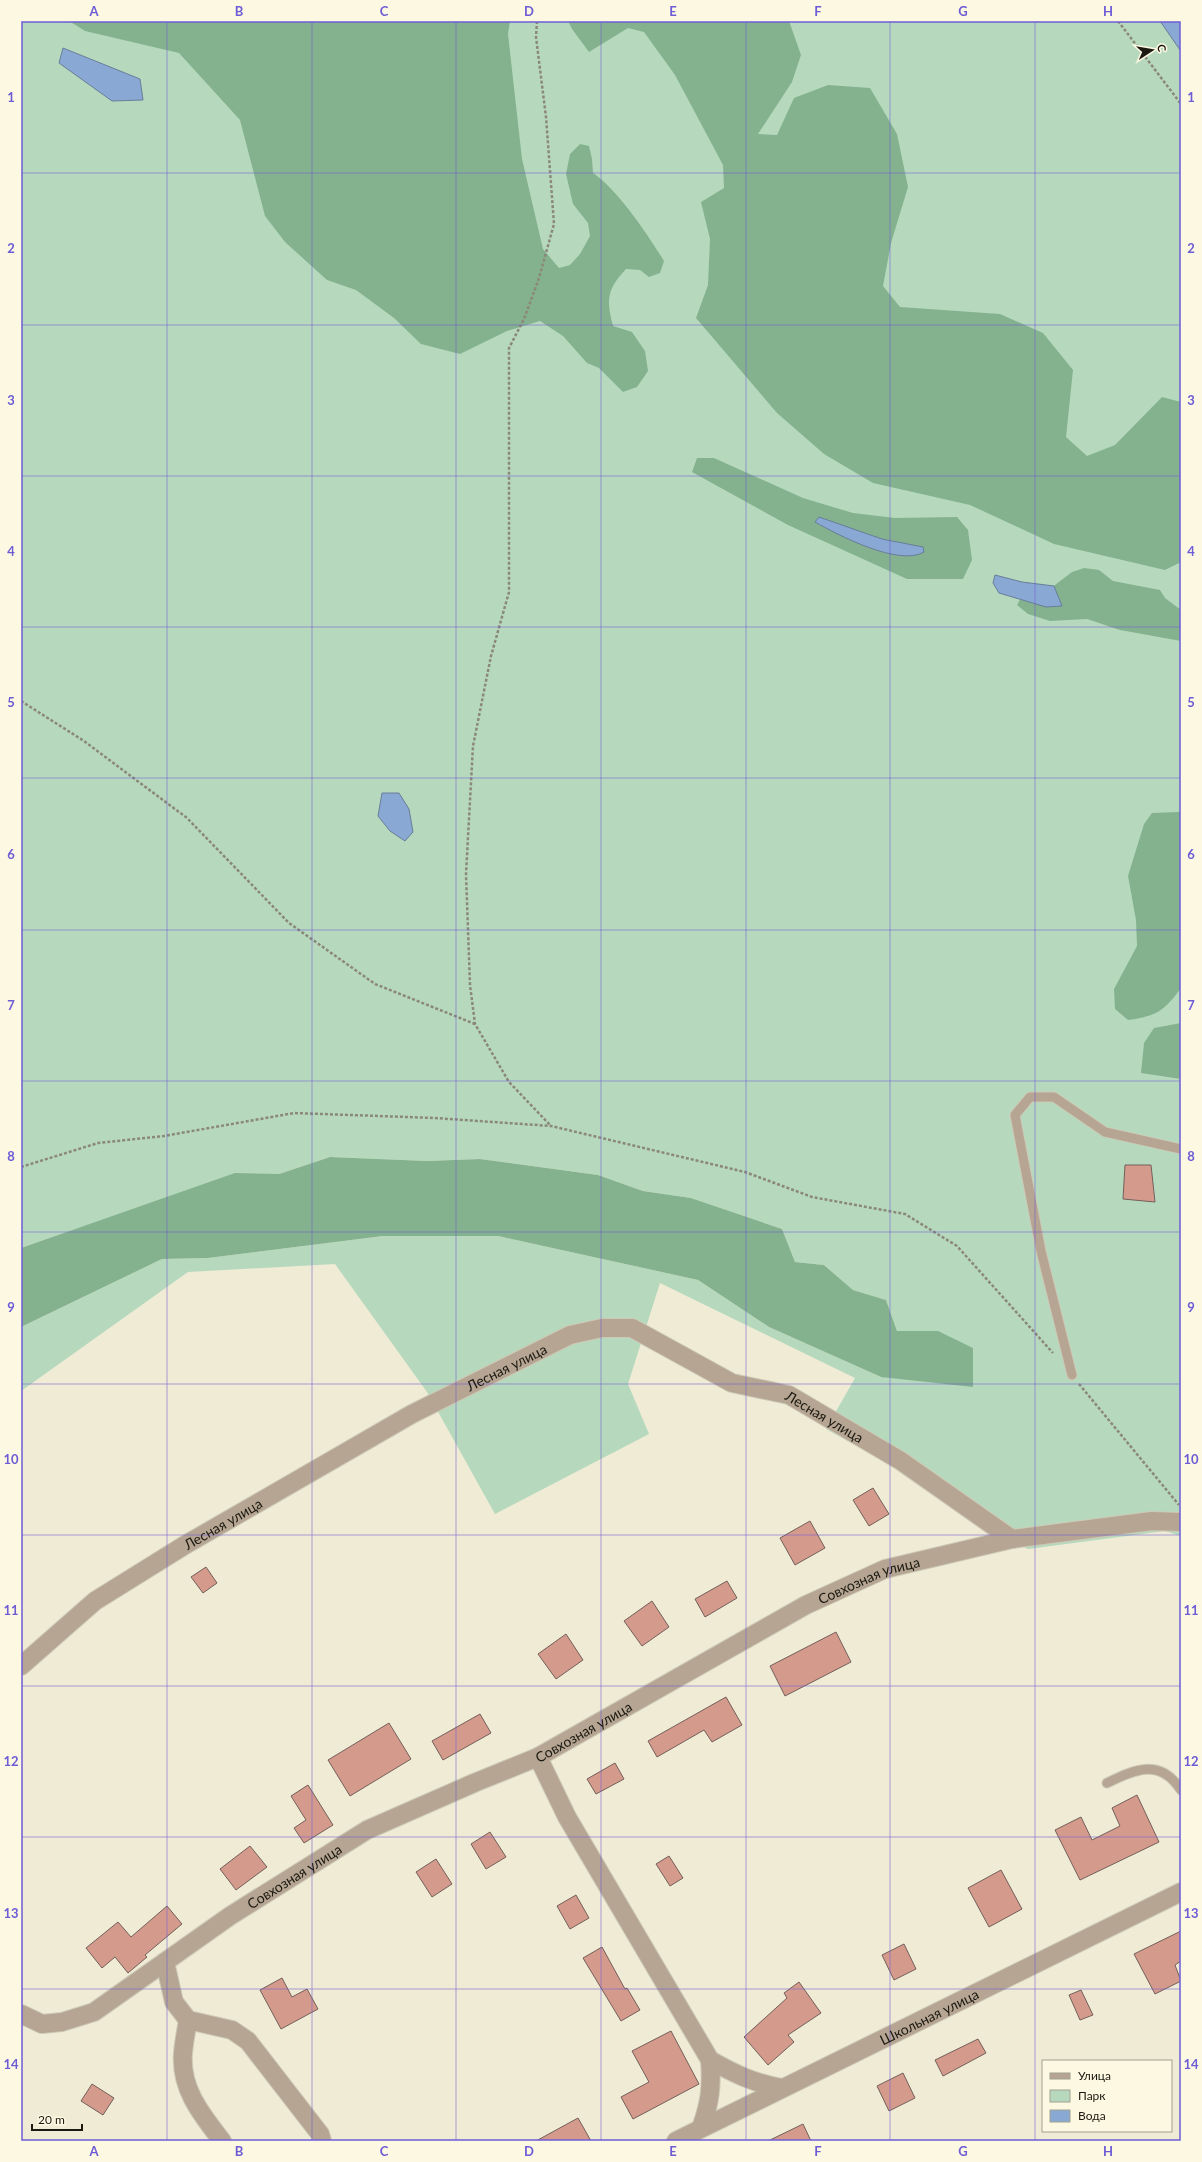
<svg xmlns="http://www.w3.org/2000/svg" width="1202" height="2162" viewBox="0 0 1202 2162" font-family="Lato,sans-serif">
	<rect width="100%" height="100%" fill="#efebd5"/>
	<path fill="#b6d9be" d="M21,21H1181V1536L1165,1531L1028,1549L969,1519L896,1468L826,1429L855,1378L660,1283L628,1384L649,1434L495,1514L427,1392L335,1264L188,1272L21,1391V1327L162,1259L208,1258L383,1236H498L698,1280L769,1327L881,1377L938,1331H897L886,1300L853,1290L824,1265L795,1262L782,1229L691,1198L643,1191L598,1175L480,1159L427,1161L330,1157L279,1174H235L21,1248Z"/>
	<g fill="#84b28f">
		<path d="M69,21H510L508,34L522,159L543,249L559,268L570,265L580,254L590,236L588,223L573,204L566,174L570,154L580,144L589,146L592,159L593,173C618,190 648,235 664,261L660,273L649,277L640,270L626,269C607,289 606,300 613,326L632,332L645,351L648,371L637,387L623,392L599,368L587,363L563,336L540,321L507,331L460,354L421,344L394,318L356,290L327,280L285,242L265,216L240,120L179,53L85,31Z"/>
		<path d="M568,21H789L801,55L792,82L758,134L777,135L794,98L828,85L870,88L897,134L908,187L891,243L883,286L900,307L1000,314L1043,333L1073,370L1066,437L1087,456L1115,445L1162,397L1181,402V562L1165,570L1054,544L970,505L873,483L824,454L777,413L696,318L708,285L710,239L701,202L724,188L723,165L675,75L644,32L628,28L589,52L572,29Z"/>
		<path d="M697,458H714L803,498L853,513L895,518L957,517L968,530L972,560L963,579H907L788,525L692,472Z"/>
		<path d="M1084,568L1099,570L1113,581L1160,590L1165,598L1181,610V641L1120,630L1087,619L1050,621L1028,614L1017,605L1023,594L1051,588L1072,572Z"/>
		<path d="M1179,812L1181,813V988C1164,1011 1157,1016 1128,1020L1115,1009L1114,989L1137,946L1136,920L1128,876L1144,824L1152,813Z"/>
		<path d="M1181,1023V1079L1141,1073L1144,1043L1154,1028Z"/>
		<path d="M330,1157L427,1161L480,1159L598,1175L643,1191L691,1198L782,1229L795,1262L824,1265L853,1290L886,1300L897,1331H938L973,1348V1387L881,1377L769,1327L698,1280L498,1236H383L208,1258L162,1259L21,1327V1248L235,1173L279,1174Z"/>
	</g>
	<g fill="#89a8d3" stroke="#687d99">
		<path d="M1160,21H1181V52L1180,50Z"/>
		<path d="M63,48L140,79L143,100L112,101L59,63Z"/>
		<path d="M819,517L882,539L923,547L924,552C899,567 838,535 815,522Z"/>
		<path d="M995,575L1022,582L1054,586L1062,606L1046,607L999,593L993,583Z"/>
		<path d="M382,793H399L409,809L413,832L405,841L390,831L378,816Z"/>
	</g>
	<g fill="#d49b8d" stroke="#745f5a">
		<path d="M1125,1165H1151L1155,1202L1123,1199Z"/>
		<path d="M873,1488L889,1514L869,1526L853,1500Z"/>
		<path d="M810,1521L825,1548L795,1565L780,1538Z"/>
		<path d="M206,1567L217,1583L203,1593L191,1577Z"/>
		<path d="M727,1581L737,1598L705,1617L695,1599Z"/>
		<path d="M652,1601L669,1627L642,1646L624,1621Z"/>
		<path d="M836,1632L851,1662L785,1696L770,1666Z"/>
		<path d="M566,1634L583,1660L556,1679L538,1654Z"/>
		<path d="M726,1697L742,1725L712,1742L704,1730L657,1757L648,1741Z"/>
		<path d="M480,1714L491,1733L443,1760L432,1741Z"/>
		<path d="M389,1723L411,1759L350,1796L328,1760Z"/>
		<path d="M615,1763L624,1779L596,1794L587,1779Z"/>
		<path d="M308,1785L333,1825L304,1843L294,1828L306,1820L291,1796Z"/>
		<path d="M1137,1795L1159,1842L1080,1880L1055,1830L1081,1817L1092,1840L1120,1826L1112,1808Z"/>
		<path d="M490,1832L506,1857L486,1869L471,1844Z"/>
		<path d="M250,1846L267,1867L236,1890L220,1869Z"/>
		<path d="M669,1856L683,1878L670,1886L656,1864Z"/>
		<path d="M436,1859L452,1884L432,1897L416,1872Z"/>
		<path d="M1001,1870L1022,1909L989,1927L968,1888Z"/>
		<path d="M576,1895L589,1918L570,1929L557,1906Z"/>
		<path d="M167,1906L182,1924L145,1955L147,1957L128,1973L115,1957L102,1968L86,1948L118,1922L131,1937Z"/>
		<path d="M1181,1931V1961L1175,1965L1181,1981L1155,1994L1134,1954Z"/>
		<path d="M904,1944L916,1969L894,1980L882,1955Z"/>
		<path d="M602,1947L625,1989L627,1988L640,2010L621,2021L583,1958Z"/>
		<path d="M282,1978L292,1997L307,1989L318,2009L281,2029L260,1990Z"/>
		<path d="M799,1982L821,2013L788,2035L794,2042L768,2065L744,2037L787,1998L784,1993Z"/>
		<path d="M1081,1990L1093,2015L1080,2020L1069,1995Z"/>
		<path d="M671,2031L699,2084L633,2119L621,2097L649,2082L632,2051Z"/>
		<path d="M978,2039L986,2053L943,2076L935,2060Z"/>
		<path d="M903,2073L915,2098L889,2111L877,2086Z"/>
		<path d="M92,2084L114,2098L103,2115L81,2101Z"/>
		<path d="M578,2118L591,2141H536Z"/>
		<path d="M803,2124L811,2141H768Z"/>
	</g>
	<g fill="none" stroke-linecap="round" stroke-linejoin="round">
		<g stroke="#cdc9b6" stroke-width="11">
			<g id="service">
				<path d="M1072,1375L1041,1251L1015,1115L1030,1097H1054L1105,1132L1181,1149"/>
				<path d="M1107,1783C1136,1769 1160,1758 1181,1790"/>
			</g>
		</g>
		<g stroke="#cdc9b6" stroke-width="20">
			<g id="minor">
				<path id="s1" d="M21,1666L95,1601L185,1545L412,1414L570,1335L602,1328H632L732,1383L789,1395L901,1461L1012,1539"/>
				<path d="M538,1757L567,1817L710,2060C735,2074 753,2083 782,2088"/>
				<path d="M165,1962L174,2002L188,2020L232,2030L248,2041L320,2134L322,2141"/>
				<path id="s2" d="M21,2014L42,2024L62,2022L94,2012L230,1916L367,1830L474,1783L538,1757L806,1605L885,1569L1012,1539L1152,1521L1181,1522"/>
				<path d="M188,2020C186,2031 184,2042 183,2053C180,2089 202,2115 222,2141"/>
				<path d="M701,2128C710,2103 712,2087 710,2060"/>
				<path id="s3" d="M676,2141L1181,1892"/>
			</g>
		</g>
		<g stroke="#8b8879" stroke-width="2.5" stroke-dasharray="3 2" stroke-linecap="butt">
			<path d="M537,21L536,37L546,117L554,224L539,278L524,319L509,348V592L491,656L473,746L466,874L470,985L475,1024L509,1082L551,1126"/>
			<path d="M1118,21L1181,104"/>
			<path d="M21,701L84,741L187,818L289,923L375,984L475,1024"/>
			<path d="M21,1167L98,1143L164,1136L294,1113L435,1118L551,1126L745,1172L812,1197L905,1214L957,1246L1053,1353"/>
			<path d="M1079,1384L1179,1505"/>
		</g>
		<use href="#service" stroke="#b5a592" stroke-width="9"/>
		<use href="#minor" stroke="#b5a592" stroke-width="18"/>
	</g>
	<path fill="none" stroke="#6d5cd6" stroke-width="1" stroke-opacity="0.55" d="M167,21V2141M312,21V2141M456,21V2141M601,21V2141M746,21V2141M890,21V2141M1035,21V2141M21,173H1181M21,325H1181M21,476H1181M21,627H1181M21,778H1181M21,930H1181M21,1081H1181M21,1232H1181M21,1384H1181M21,1535H1181M21,1686H1181M21,1837H1181M21,1989H1181"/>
	<g text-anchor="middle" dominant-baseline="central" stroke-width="4" stroke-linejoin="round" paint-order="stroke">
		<g font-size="14" fill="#1b1911" stroke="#fcf8e2">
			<text stroke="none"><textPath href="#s1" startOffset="572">Лесная улица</textPath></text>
			<text stroke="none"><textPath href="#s1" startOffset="920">Лесная улица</textPath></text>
			<text stroke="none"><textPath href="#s1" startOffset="248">Лесная улица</textPath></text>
			<text stroke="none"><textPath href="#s2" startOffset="967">Совхозная улица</textPath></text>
			<text stroke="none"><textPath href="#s2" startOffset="643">Совхозная улица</textPath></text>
			<text stroke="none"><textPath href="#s2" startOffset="319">Совхозная улица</textPath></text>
			<text stroke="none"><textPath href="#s3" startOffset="282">Школьная улица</textPath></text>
		</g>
	</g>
	<rect width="1202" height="2162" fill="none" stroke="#fcf8e2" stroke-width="44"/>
	<rect x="1042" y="2060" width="130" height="72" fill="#fcf8e2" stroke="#a29f8e"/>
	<rect x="1050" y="2073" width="20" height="6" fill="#b5a592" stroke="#a29f8e"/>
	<text x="1078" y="2080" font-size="12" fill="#1b1911">Улица</text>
	<rect x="1050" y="2090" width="20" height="12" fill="#b6d9be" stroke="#a29f8e"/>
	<text x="1078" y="2100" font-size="12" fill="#1b1911">Парк</text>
	<rect x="1050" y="2110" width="20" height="12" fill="#89a8d3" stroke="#a29f8e"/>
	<text x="1078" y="2120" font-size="12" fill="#1b1911">Вода</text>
	<g transform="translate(1152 50) rotate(78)" stroke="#fcf8e2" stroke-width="3" paint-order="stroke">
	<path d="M0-3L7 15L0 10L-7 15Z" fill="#1b1911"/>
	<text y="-6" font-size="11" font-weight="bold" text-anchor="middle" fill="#1b1911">С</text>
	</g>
	<path d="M32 2124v6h50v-6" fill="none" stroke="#1b1911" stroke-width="2"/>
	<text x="38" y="2124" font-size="12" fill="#1b1911" stroke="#fcf8e2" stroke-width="3" paint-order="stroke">20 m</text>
	<rect x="22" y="22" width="1158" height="2118" fill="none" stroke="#6d5cd6" stroke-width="1.5"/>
	<g font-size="13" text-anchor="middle" font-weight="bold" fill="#6d5cd6">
		<text x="94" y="16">A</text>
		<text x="239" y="16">B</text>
		<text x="384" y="16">C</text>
		<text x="529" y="16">D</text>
		<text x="673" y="16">E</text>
		<text x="818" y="16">F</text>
		<text x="963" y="16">G</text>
		<text x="1108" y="16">H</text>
		<text x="11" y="102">1</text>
		<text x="1191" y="102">1</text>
		<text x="11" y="253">2</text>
		<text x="1191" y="253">2</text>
		<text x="11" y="405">3</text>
		<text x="1191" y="405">3</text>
		<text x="11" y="556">4</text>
		<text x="1191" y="556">4</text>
		<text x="11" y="707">5</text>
		<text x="1191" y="707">5</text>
		<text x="11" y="859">6</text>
		<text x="1191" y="859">6</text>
		<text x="11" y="1010">7</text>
		<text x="1191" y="1010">7</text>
		<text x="11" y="1161">8</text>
		<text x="1191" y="1161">8</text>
		<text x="11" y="1312">9</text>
		<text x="1191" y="1312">9</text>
		<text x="11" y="1464">10</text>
		<text x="1191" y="1464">10</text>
		<text x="11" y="1615">11</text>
		<text x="1191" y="1615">11</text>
		<text x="11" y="1766">12</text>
		<text x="1191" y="1766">12</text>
		<text x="11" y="1918">13</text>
		<text x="1191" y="1918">13</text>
		<text x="11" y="2069">14</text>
		<text x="1191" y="2069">14</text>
		<text x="94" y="2156">A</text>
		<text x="239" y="2156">B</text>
		<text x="384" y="2156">C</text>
		<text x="529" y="2156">D</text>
		<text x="673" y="2156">E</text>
		<text x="818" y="2156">F</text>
		<text x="963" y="2156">G</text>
		<text x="1108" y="2156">H</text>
	</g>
</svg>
